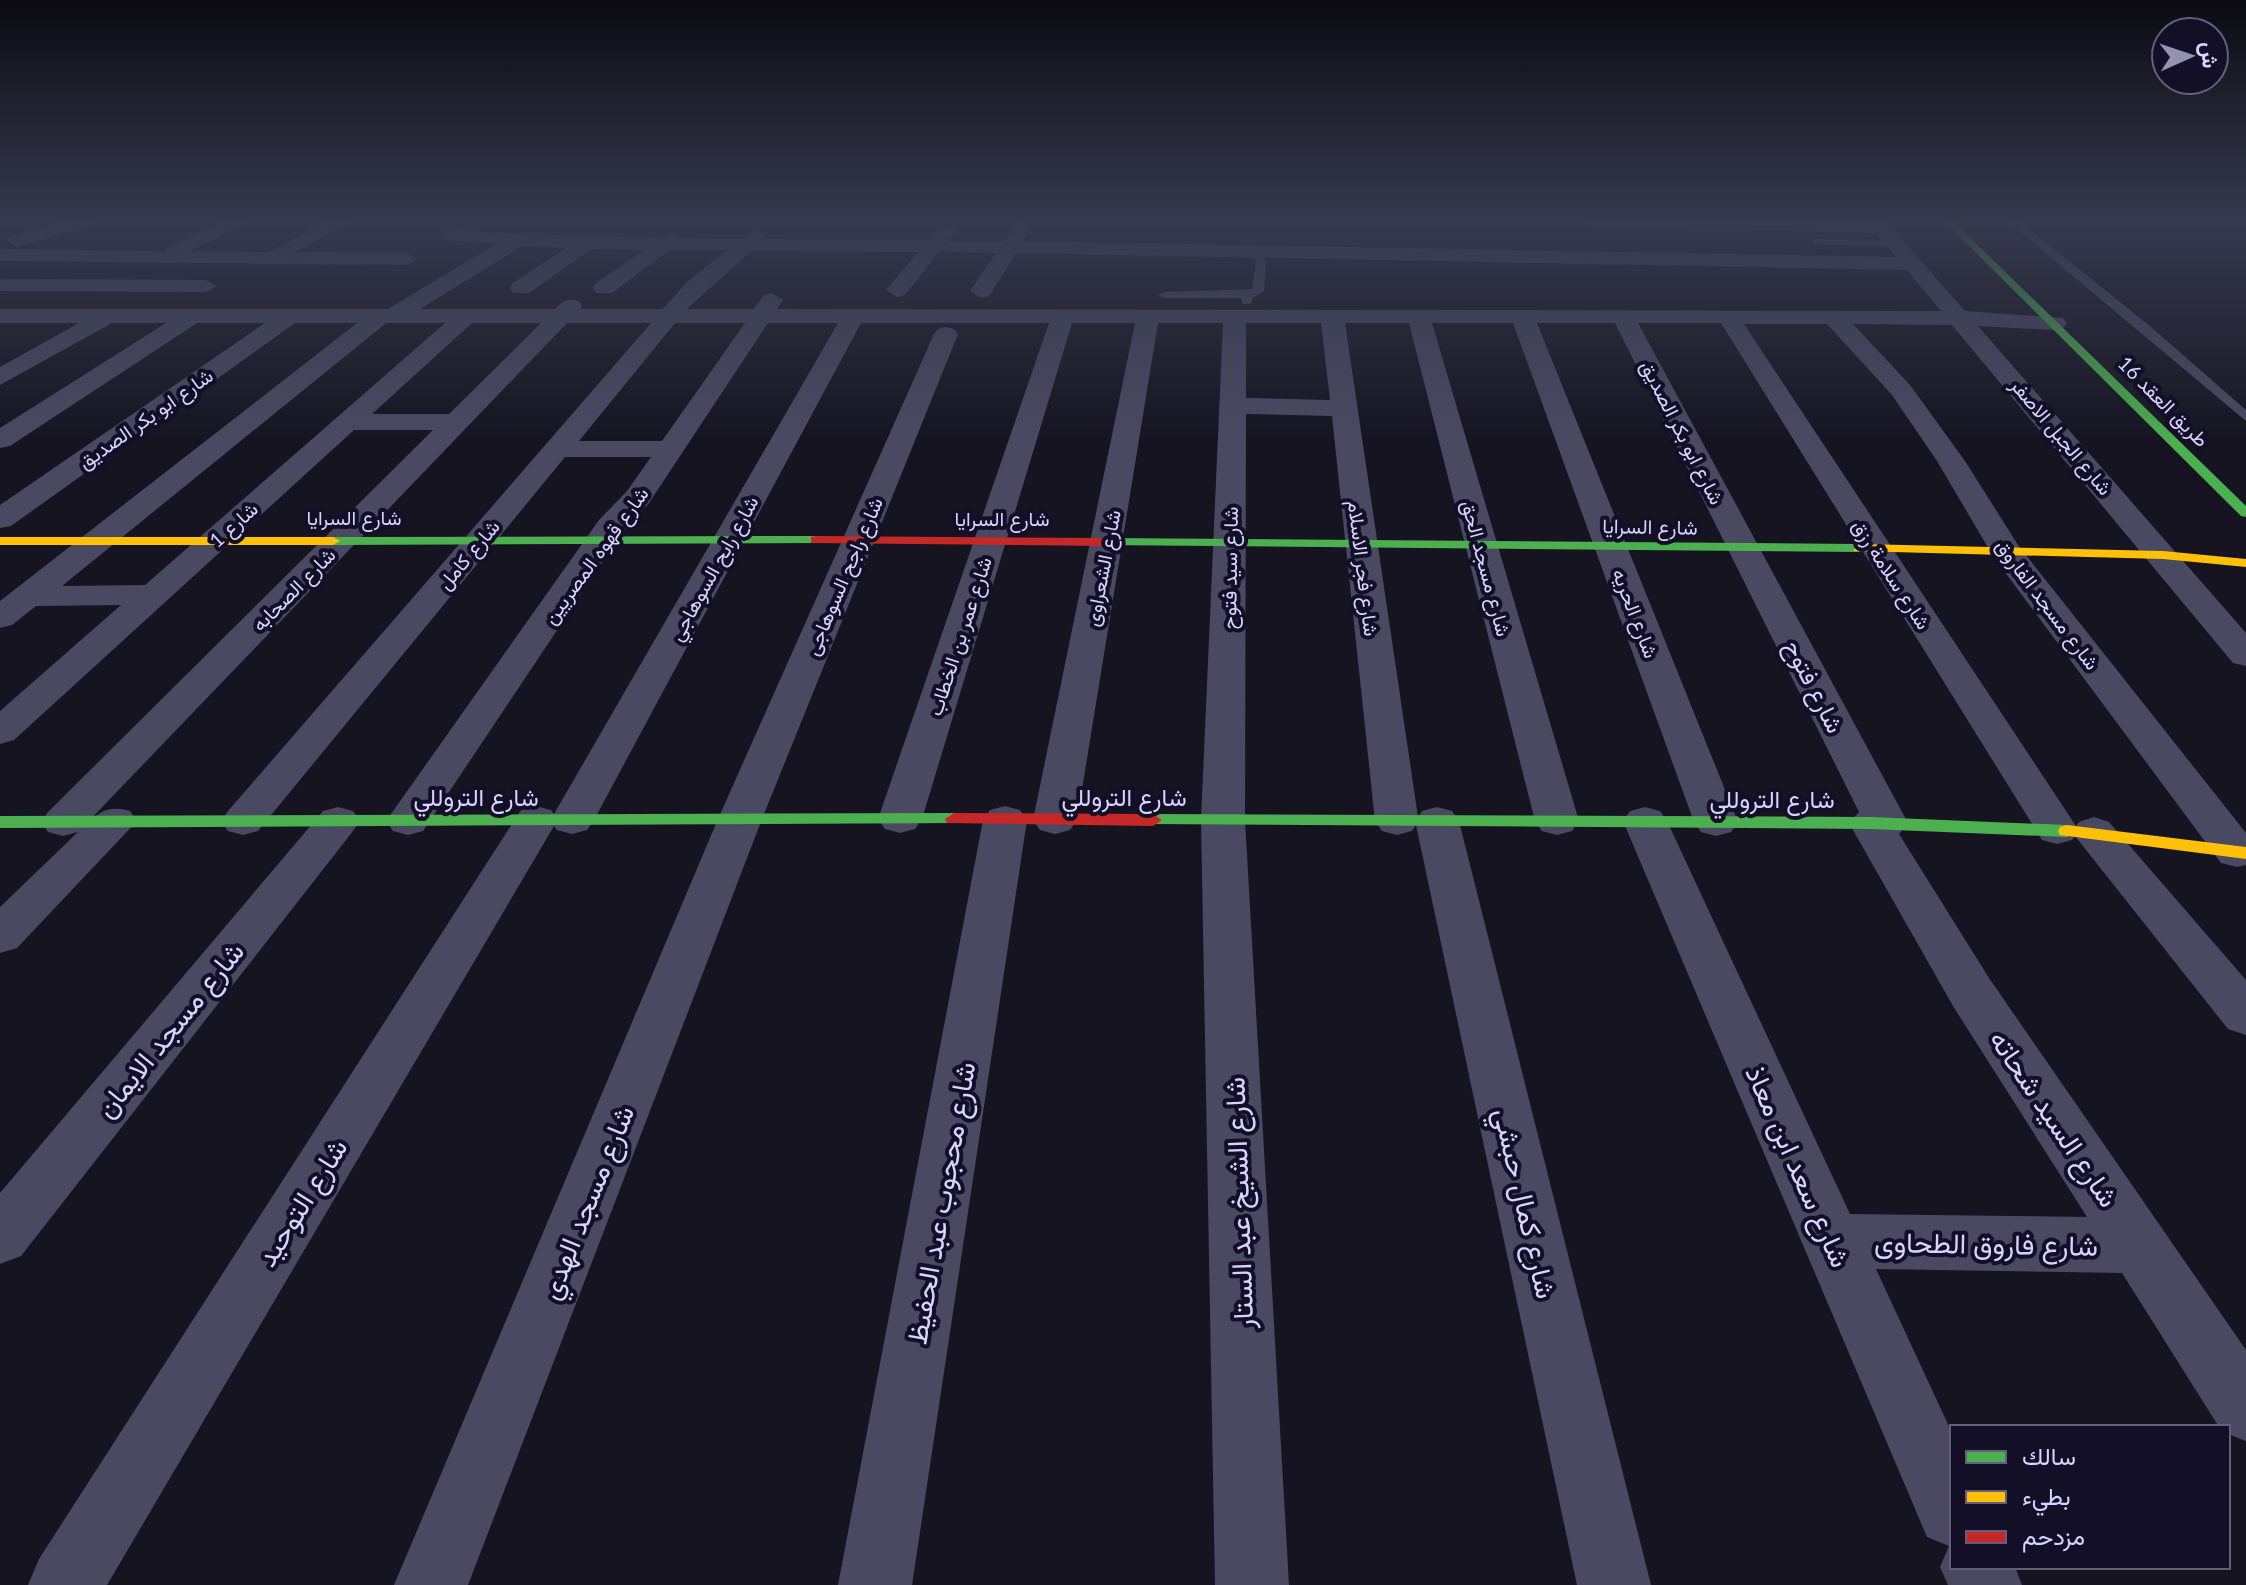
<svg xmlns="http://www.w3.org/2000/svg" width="2246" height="1585" viewBox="0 0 2246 1585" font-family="Lato,Vazirmatn,sans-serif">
	<rect width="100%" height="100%" fill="#161421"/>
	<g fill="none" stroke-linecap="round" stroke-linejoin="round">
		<g fill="#4a4962" fill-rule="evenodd">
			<path d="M2006,220H2018L2151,327L2246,410V421Z"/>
			<path d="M1817,239L1896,241L1901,244L1896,247L1813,244V240Z"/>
			<path d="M1257,249L1261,250L1266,262L1264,291L1253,298L1251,304H1243L1241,298H1164L1158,295L1164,292L1252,289L1256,262L1252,252Z"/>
		</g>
		<g fill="#4a4962" fill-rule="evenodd">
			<path d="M66,220H97L95,224L17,247L7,241L10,237Z"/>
			<path d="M226,220H252L190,251L269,252L330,220H355L295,252L407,253L417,259L407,265L0,261V249L165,251L168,246Z"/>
			<path d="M1580,220H1885L1965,311L2063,318L2067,323L2063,328L2055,330L1978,326L2246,633V666L2233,663L1952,325L1853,324L1910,385L1965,461L2018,545L2246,833V865L2237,867L2221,863L1993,556L1937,461L1892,395L1827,324H1744L2076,826L2079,822L2094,817L2109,822L2246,980V1035L2228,1029L2075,836L2072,840L2057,844L2042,840L1721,323H1638L1908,823L1899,834L1989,978L2246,1350V1441L2228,1434V1427H2219L2122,1273L1876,1269L1952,1433V1567H2015L2022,1585H1948L1940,1567L1949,1546L1927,1537L1623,821L1630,811L1645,807L1660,811L1667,821L1850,1214L2087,1217L1953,1006L1849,823L1859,812L1615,323H1537L1738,822L1731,832L1716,836L1701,832L1694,822L1513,323H1432L1579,821L1572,831L1557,835L1542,831L1535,821L1409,323H1345L1418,817L1422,811L1437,807L1452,811L1459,821L1651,1585H1577L1416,825L1412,831L1397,835L1382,831L1375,821L1332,416L1246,414L1245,820L1289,1585H1215L1201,820L1223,323H1158L1077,820L1070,830L1055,834L1040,830L1033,820L1135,323H1072L922,819L915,829L900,833L885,829L878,819L1049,323H861L594,820L587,830L572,834L557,830L554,826L107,1585H28L39,1559L521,810L536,806L551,810L554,814L838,323H768L649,503L622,533L423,831L408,835L393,831L386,821L599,520L627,491L651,457H565L258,831L243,835L228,831L221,821L228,811L651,323H567L84,826C100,811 108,805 130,811L137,821L17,948L0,953V907L78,832L63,836L48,832L41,822L48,812L433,430H354L14,740L0,744V711L121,605L36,606L12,625L0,628V601L357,323H295L11,526L0,528V505L265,323H197L10,446L0,448V428L166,323H112L0,385V367L79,323H0V309H388L496,244L443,240L440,236L443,232L450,230C521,234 589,237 660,238L670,234L678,238L741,239L756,230L763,232L764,239L928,240L939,227L946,225L956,231L948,241H1004L1015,224L1022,222L1032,228L1023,241L1896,257L1875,233L1589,226ZM522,246L566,248L513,283L510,288L513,293H529L591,249L644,250L596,283L593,288L596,293H612L669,250H727L686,283L663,309H580L582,306L579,301C568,298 563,301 555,309H420ZM751,251L918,252L886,290L897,297L905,295L939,252L996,253L970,291L981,298L989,296L1016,253L1907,270L1941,311L777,309L783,300L772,293L764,295L754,309H687ZM386,323H445L145,585L62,586ZM472,323H541L449,414H372ZM675,323H745L662,441H579ZM1246,323H1321L1330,400L1246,398Z"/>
			<path d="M0,279L206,280L217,286L206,292L0,291Z"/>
			<path d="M946,327L954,329L958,334L762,819L468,1585H394L718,819L934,334L938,329Z"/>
			<path d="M1005,806L1020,810L1027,820L912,1585H838L983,820L990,810Z"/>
			<path d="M338,807L353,811L360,821L353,831L21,1256L0,1264V1193L323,811Z"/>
		</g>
		<g fill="#4caf50" fill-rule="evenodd">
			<path d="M1943,220H1952L2246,506V517L2241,516Z"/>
			<path d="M816,536L821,537V543L333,545L326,541L333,537Z"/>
			<path d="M1105,538L1859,544L1866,548L1859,552L1100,545L1098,542Z"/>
			<path d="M954,813L963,819L961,823L0,828V816Z"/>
			<path d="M1153,814L1871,817L2067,825L2076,831L2067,837L1871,829L1146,824L1144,820L1146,816Z"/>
		</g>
		<g fill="#ffc107" fill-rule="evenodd">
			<path d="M0,537H333L340,541L333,545H0Z"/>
			<path d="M1859,544L2163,551L2246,559V567L2163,559L1854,551V545Z"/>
			<path d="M2067,825L2246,847V859L2060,835L2058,831L2060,827Z"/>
		</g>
		<g fill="#c62828" fill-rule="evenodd">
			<path d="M816,536L1105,538L1112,542L1105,546L811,543V537Z"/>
			<path d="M954,813L1153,814L1162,820L1153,826L947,823L945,819Z"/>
		</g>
	</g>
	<linearGradient id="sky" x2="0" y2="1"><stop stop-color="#0c0b12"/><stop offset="0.5" stop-color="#363a4e"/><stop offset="1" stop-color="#363a4e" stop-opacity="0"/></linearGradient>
	<rect width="2246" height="442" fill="url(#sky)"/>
	<g text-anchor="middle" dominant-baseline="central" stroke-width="8" stroke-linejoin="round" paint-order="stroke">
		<g font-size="20" fill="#d9d4ff" stroke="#130f26">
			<text transform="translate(2164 401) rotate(45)">طريق العقد 16</text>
			<text transform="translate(145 418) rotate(-35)">شارع ابو بكر الصديق</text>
			<text transform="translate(1683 432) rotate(63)">شارع ابو بكر الصديق</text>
			<text transform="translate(2062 436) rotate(50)">شارع الجبل الاصفر</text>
			<text x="354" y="517">شارع السرايا</text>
			<text x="1002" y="518">شارع السرايا</text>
			<text transform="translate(233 524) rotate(-42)">شارع 1</text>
			<text transform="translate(1650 526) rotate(1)">شارع السرايا</text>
			<text transform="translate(468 554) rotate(-50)">شارع كامل</text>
			<text transform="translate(595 555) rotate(-54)">شارع قهوه المصريين</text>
			<text transform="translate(713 568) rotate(-61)">شارع رابح السوهاجي</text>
			<text transform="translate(1102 568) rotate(-79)">شارع الشعراوى</text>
			<text transform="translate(1229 568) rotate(-89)">شارع سيد فتوح</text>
			<text transform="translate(1364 568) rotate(83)">شارع فجر الاسلام</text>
			<text transform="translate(1487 568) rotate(75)">شارع مسجد الحق</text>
			<text transform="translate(1892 574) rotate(57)">شارع سلامة رزق</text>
			<text transform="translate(843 576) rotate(-67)">شارع راجح السوهاجى</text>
			<text transform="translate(293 589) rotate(-45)">شارع الصحابه</text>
			<text transform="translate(2048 604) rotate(53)">شارع مسجد الفاروق</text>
			<text transform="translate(1636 613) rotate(69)">شارع الحريه</text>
			<text transform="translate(959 636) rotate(-72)">شارع عمر بن الخطاب</text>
		</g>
		<g font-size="24" fill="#d9d4ff" stroke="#130f26">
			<text transform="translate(1815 686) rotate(63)">شارع فتوح</text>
			<text x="476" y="796">شارع التروللي</text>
			<text x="1124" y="796">شارع التروللي</text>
			<text x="1772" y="798">شارع التروللي</text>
		</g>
		<g font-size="28" fill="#d9d4ff" stroke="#130f26">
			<text transform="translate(169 1029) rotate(-51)">شارع مسجد الايمان</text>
			<text transform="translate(2055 1118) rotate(56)">شارع السيد شحاته</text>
			<text transform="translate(1799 1166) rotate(66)">شارع سعد ابن معاذ</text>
			<text transform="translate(301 1202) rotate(-58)">شارع التوحيد</text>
			<text transform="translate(586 1202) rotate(-68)">شارع مسجد الهدي</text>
			<text transform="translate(940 1203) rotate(-80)">شارع محجوب عبد الحفيظ</text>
			<text transform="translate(1238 1203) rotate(-92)">شارع الشيخ عبد الستار</text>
			<text transform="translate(1526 1203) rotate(77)">شارع كمال حبشي</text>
			<text transform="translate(1986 1243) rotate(1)">شارع فاروق الطحاوى</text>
		</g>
	</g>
	<rect x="1950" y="1425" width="280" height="144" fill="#130f26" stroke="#625e7d" stroke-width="2"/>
	<rect x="1966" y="1451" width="40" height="12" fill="#4caf50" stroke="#625e7d" stroke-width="2"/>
	<text x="2022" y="1465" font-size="24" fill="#d9d4ff">سالك</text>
	<rect x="1966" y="1491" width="40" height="12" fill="#ffc107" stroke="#625e7d" stroke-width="2"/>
	<text x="2022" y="1505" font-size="24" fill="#d9d4ff">بطيء</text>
	<rect x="1966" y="1531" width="40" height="12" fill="#c62828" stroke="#625e7d" stroke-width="2"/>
	<text x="2022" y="1545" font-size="24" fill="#d9d4ff">مزدحم</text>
	<g transform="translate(2190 56) rotate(87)"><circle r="38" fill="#130f26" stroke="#625e7d" stroke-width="2"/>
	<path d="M0-6L14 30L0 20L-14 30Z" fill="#9591b1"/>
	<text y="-12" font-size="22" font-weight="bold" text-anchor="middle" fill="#d9d4ff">ش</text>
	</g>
</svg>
